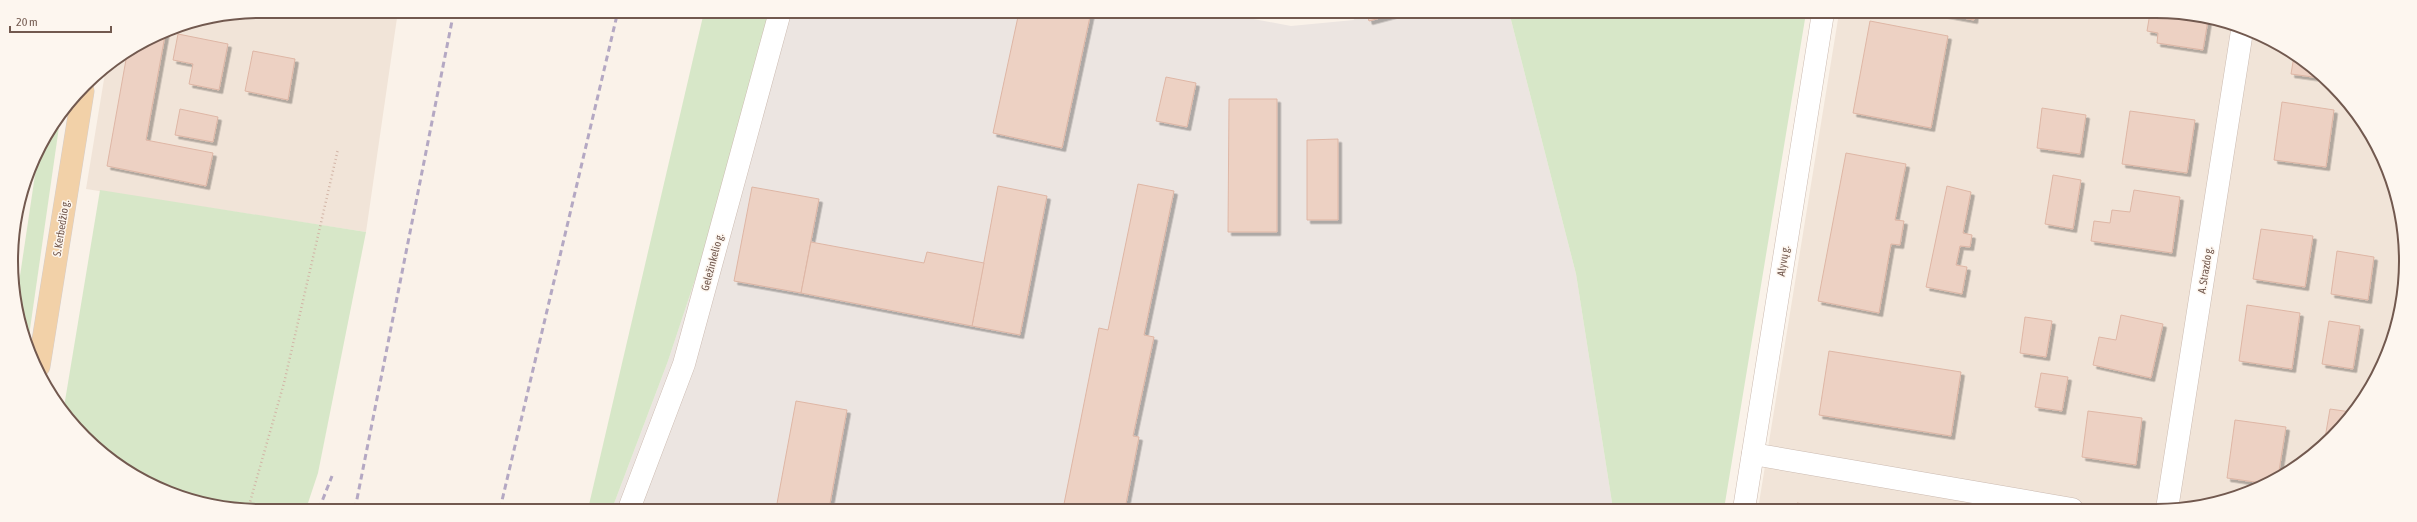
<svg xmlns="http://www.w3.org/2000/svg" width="2417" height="522" viewBox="0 0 2417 522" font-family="'Asap Condensed',sans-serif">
	<defs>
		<filter id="shadow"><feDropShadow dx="3.5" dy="3.5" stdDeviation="0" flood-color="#0004"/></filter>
	</defs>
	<rect width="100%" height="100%" fill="#faf2e9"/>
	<g fill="#f1e4d8">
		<path d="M261,11H398L366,232L86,189L106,67L166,30Z"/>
		<path d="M1839,13H2189L2281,45L2354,109L2398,197L2404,294L2380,372L2333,438L2266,485L2188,509H1758Z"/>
	</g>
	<path fill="#ece5e1" d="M784,12H1217L1291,26L1354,20L1352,12H1509L1576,274L1613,509H612L668,361Z"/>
	<g fill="#d7e7c8">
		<path d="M704,12H784L668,361L612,509H588Z"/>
		<path d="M1509,12L1806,13L1724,509H1613L1576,274Z"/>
		<path d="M60,120L28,343L20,326L17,296L39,148Z"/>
		<path d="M100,190L366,232L318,473L306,509H228L136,478L63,413Z"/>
	</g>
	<g fill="#edd1c3" stroke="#deb6a5" filter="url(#shadow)">
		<path d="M1019,12H1091L1062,148L993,133Z"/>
		<path d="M1366,12H1403L1369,21Z"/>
		<path d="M1936,13H1975L1974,20Z"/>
		<path d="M2150,13H2189L2208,20L2203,50L2157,43L2158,33L2147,31Z"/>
		<path d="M1870,21L1948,36L1931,128L1853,113Z"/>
		<path d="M166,30L146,140L213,153L206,186L107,166L127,54Z"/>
		<path d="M178,34L228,44L219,90L189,84L193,64L173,60Z"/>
		<path d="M253,51L295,59L288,100L245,91Z"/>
		<path d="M2294,56L2320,78L2291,74Z"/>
		<path d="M1166,77L1196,83L1187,127L1156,121Z"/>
		<path d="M1229,99H1277V232H1228Z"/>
		<path d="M2282,102L2334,110L2326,167L2274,160Z"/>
		<path d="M2042,108L2086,115L2080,154L2037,148Z"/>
		<path d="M180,109L218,117L213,142L175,135Z"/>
		<path d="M2130,111L2195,120L2187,173L2122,164Z"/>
		<path d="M1338,139V220H1307V140Z"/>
		<path d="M1846,153L1906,164L1895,220L1904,221L1900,245L1891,244L1879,313L1818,301Z"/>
		<path d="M2053,175L2081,180L2073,229L2045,224Z"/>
		<path d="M1138,184L1174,191L1144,335L1154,337L1133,436L1139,437L1125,509H1063L1099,328L1108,330Z"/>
		<path d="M998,186L1047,196L1020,335L972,326Z"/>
		<path d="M1947,186L1971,192L1963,233L1972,235L1970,247L1960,246L1956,265L1967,267L1962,294L1926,287Z"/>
		<path d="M752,187L819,199L801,293L734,281Z"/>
		<path d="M2134,190L2180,197L2172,253L2091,241L2094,221L2110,223L2112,210L2130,212Z"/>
		<path d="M2261,229L2313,236L2305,287L2253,279Z"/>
		<path d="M811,242L924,263L927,252L984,263L972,326L801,293Z"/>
		<path d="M2337,251L2374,257L2368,300L2331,294Z"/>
		<path d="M2247,305L2300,313L2292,369L2239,361Z"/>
		<path d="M2121,315L2163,324L2151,378L2093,365L2099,337L2116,340Z"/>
		<path d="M2025,317L2052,321L2046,357L2020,353Z"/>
		<path d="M2329,321L2360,326L2353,369L2322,364Z"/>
		<path d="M1829,351L1961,372L1951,436L1819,415Z"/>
		<path d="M2041,373L2068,377L2062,411L2035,407Z"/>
		<path d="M796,401L847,410L829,509H776Z"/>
		<path d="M2330,409L2351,412L2333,438L2324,444Z"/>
		<path d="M2088,411L2142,418L2136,465L2082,457Z"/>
		<path d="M2235,420L2286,427L2278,477L2269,484L2227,478Z"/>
		<path d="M1797,503L1833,509H1797Z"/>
	</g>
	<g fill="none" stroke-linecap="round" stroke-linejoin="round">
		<g stroke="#cbbab0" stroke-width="23">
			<g id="minor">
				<path d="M1753,454L2072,509"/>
				<path d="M629,509L684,364L780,12"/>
				<path d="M1744,509L1823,13"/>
				<path d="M2167,509L2242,31"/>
			</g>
		</g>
		<g stroke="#d5cdca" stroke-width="23">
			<path id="major" d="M39,366L83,91"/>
		</g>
		<path stroke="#d2b4a6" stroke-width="2.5" stroke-dasharray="1 3" stroke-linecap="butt" d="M248,509L284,383L338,149"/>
		<use href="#minor" stroke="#fff" stroke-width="22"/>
		<use href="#major" stroke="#f2d1a8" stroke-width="22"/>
		<g stroke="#b4a8c3" stroke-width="3" stroke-dasharray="6 4" stroke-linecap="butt">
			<path d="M319,509L332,476"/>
			<path d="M355,509L454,11"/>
			<path d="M500,509L618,11"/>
		</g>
	</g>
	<g text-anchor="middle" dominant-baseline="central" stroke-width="3" stroke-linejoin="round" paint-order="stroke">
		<g font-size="11" fill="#72594f" stroke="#fdf6ef">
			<text transform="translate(61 228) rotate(-81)">S. Kerbedžio g.</text>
			<text transform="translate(1783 261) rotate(-81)">Alyvų g.</text>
			<text transform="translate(712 262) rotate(-75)">Geležinkelio g.</text>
			<text transform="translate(2205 270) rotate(-81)">A. Strazdo g.</text>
		</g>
	</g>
	<path d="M0 0H2417V522H0ZM261 18H2156A243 243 0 0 1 2399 261V261A243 243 0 0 1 2156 504H261A243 243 0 0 1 18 261V261A243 243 0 0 1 261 18Z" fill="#fdf6ef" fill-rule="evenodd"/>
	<path fill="none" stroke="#72594f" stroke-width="2" d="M261 18H2156A243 243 0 0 1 2399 261V261A243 243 0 0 1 2156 504H261A243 243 0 0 1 18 261V261A243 243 0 0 1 261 18Z"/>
	<path d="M10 26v6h101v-6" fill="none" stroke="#72594f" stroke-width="2"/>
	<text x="16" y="26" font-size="12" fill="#72594f" stroke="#fdf6ef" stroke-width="3" paint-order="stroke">20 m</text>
</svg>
